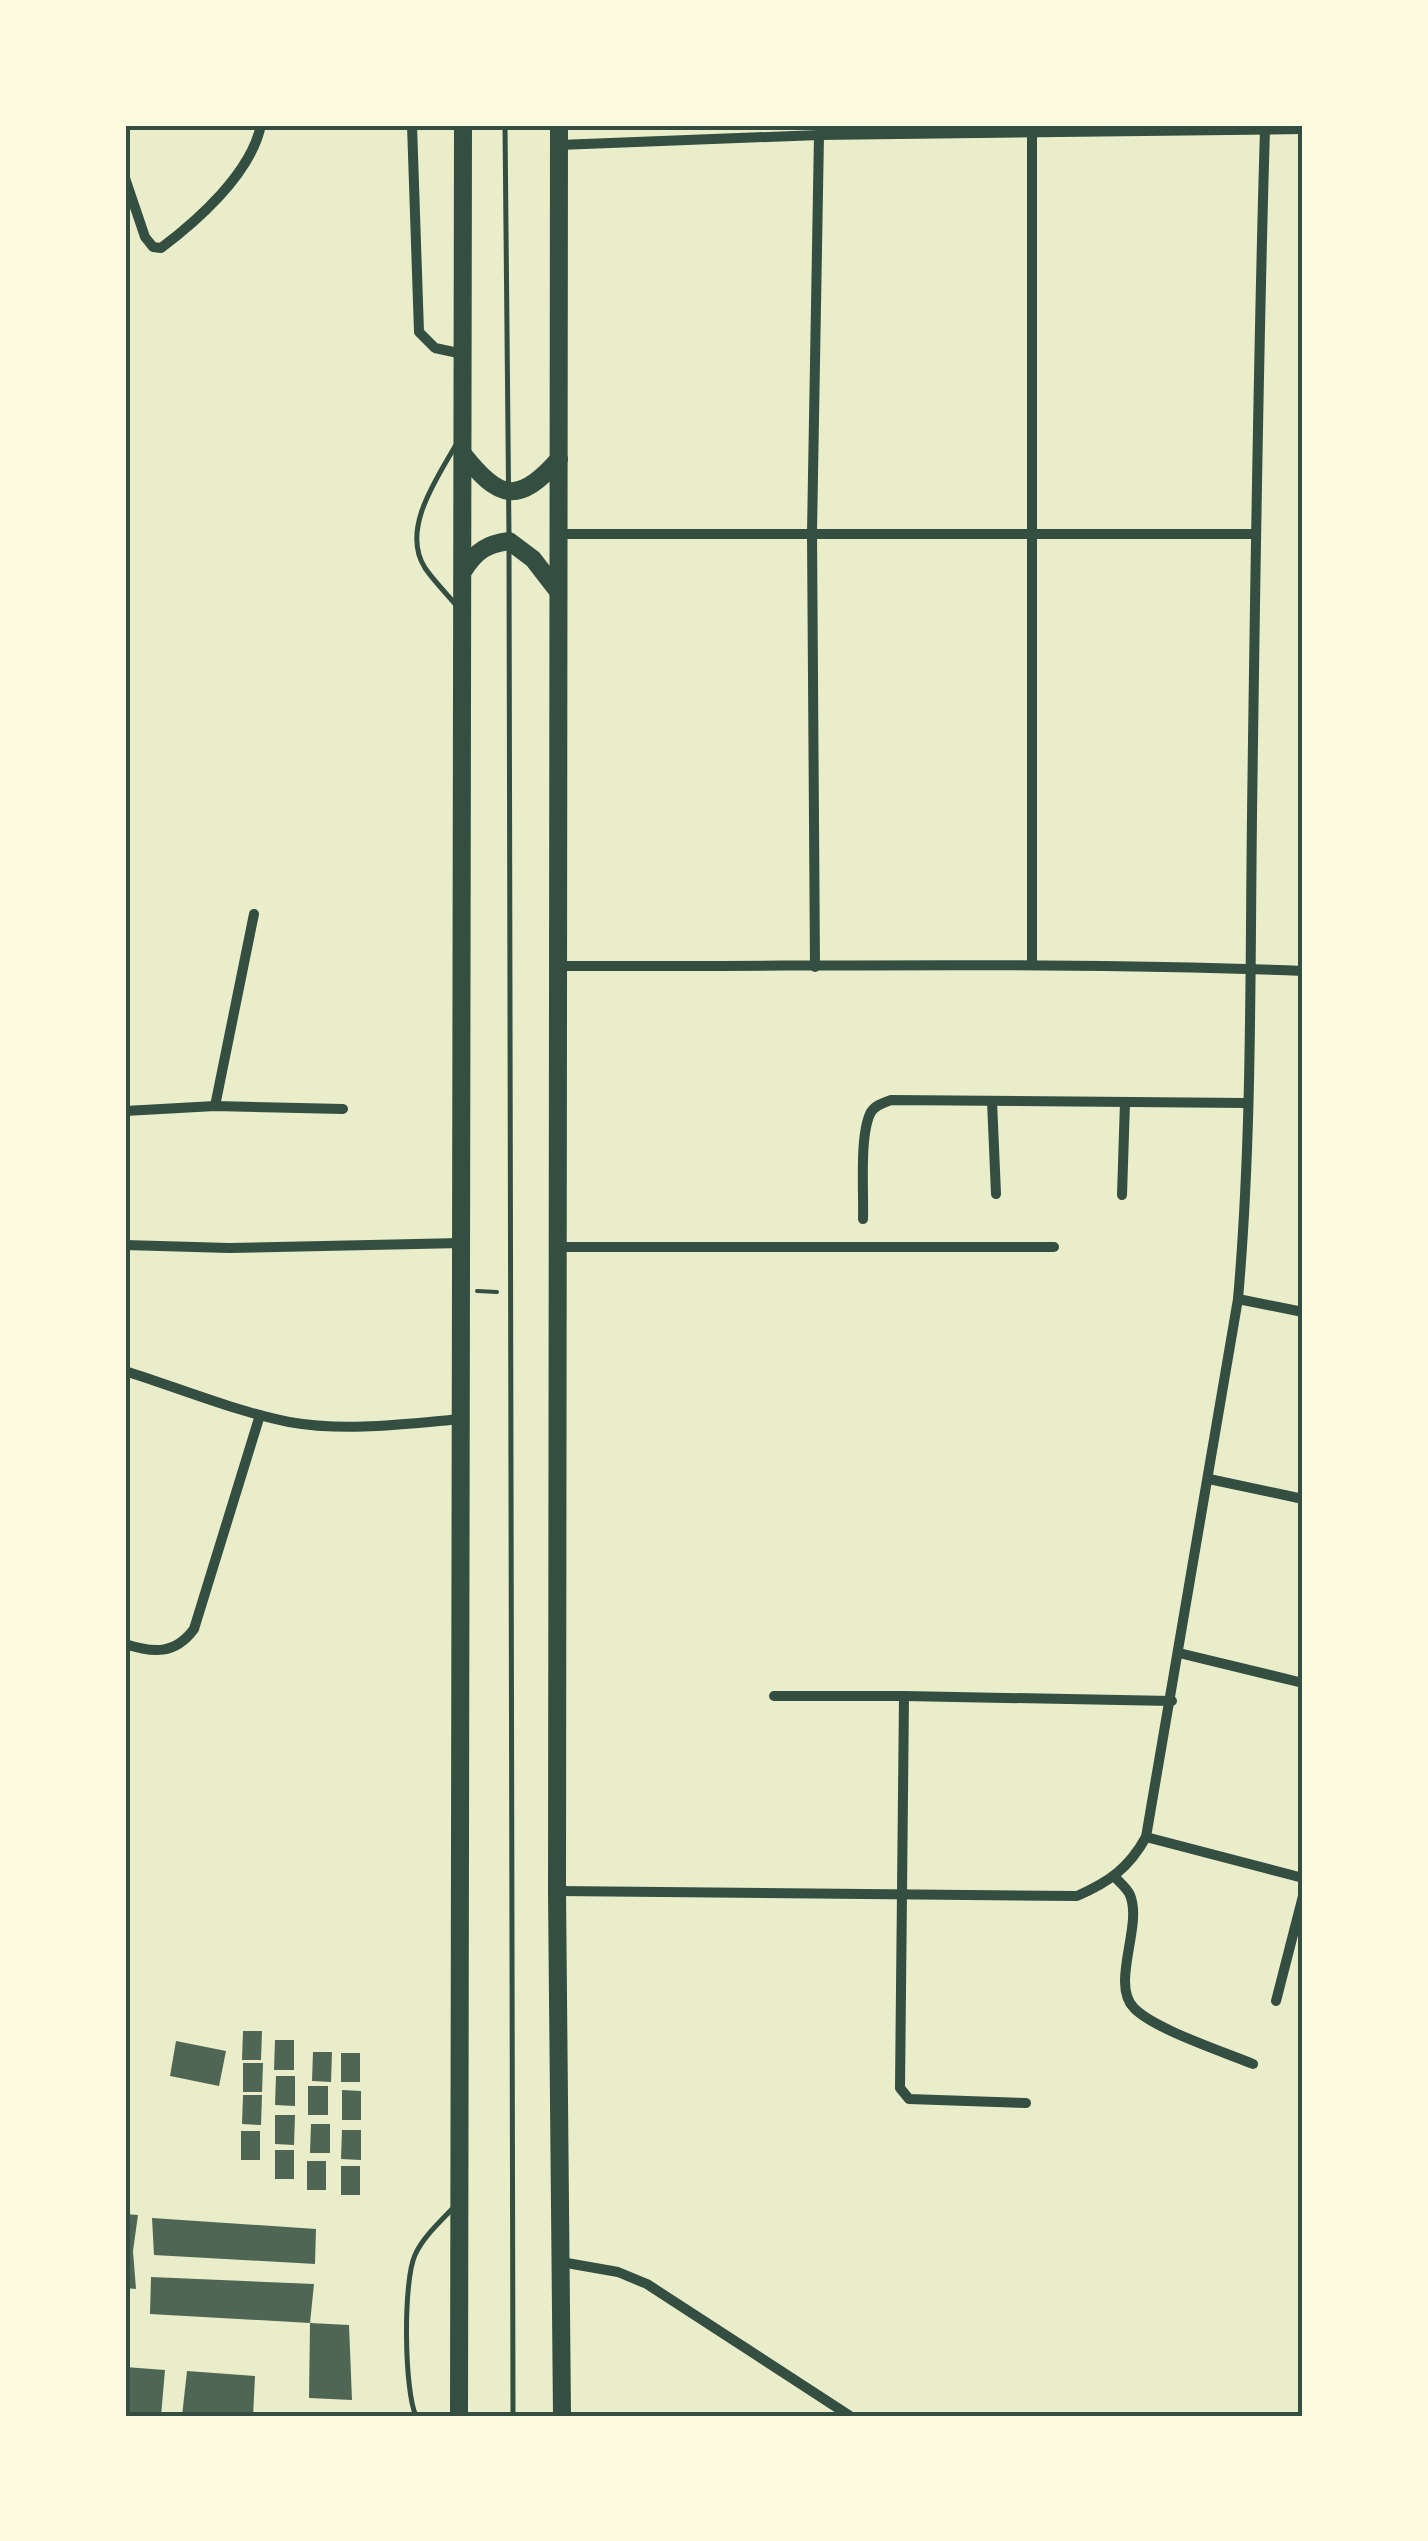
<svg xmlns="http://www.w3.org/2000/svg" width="1428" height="2541" viewBox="0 0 1428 2541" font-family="'DM Sans',sans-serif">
	<rect width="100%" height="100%" fill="#e9edc9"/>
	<g fill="#4f6655">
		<path d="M243,2031H262L261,2060H242Z"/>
		<path d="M275,2040H294V2070H274Z"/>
		<path d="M176,2041L226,2051L219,2086L170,2076Z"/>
		<path d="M313,2052H332L331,2082L312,2081Z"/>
		<rect x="341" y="2053" width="19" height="29"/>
		<path d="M243,2063H263L262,2092H243Z"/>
		<path d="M276,2076H295V2106L275,2105Z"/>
		<rect x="308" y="2086" width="20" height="29"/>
		<path d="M342,2090L361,2091V2120H342Z"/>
		<path d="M243,2095H262L261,2125L242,2124Z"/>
		<path d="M275,2115H295L294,2145L275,2144Z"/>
		<path d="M311,2124H330V2153H310Z"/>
		<path d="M342,2130H361V2160L341,2159Z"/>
		<rect x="241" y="2131" width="19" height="29"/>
		<rect x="275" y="2150" width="19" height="29"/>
		<rect x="307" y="2161" width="19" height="29"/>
		<rect x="341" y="2166" width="19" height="29"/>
		<path d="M125,2214L138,2215L133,2251L136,2289L125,2288Z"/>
		<path d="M152,2218L316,2229L315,2264L154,2255Z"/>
		<path d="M151,2277L314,2284L310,2323L150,2314Z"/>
		<path d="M310,2323L349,2325L352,2400L309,2398Z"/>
		<path d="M125,2367L165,2370L161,2416H125Z"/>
		<path d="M187,2371L255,2376L253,2416H182Z"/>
	</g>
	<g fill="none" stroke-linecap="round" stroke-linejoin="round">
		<path stroke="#344e41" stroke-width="4" d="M477,1291L497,1292"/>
		<g stroke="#344e41" stroke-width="5">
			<path d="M505,125L509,537"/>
			<path d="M509,548L513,2416"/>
			<path d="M456,605C446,593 434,581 425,568C400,529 438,477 457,443"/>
			<path d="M416,2416C404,2390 403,2281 415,2255C423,2237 440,2222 454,2207"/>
		</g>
		<g stroke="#344e41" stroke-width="10">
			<path d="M412,125L419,332L435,348L463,354"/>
			<path d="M1032,133V963"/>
			<path d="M559,145L819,135L1303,129"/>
			<path d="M125,178L145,237L153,247L161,248C198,220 251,173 261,125"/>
			<path d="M558,534H1255"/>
			<path d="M557,966C806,967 1054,961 1303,971"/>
			<path d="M815,967L812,533L819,135"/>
			<path d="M992,1101L996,1194"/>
			<path d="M215,1106L254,914"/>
			<path d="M125,1111L215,1106L343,1109"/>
			<path d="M1122,1195L1125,1102"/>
			<path d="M863,1219C864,1193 859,1134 871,1112C875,1105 883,1103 891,1100L1246,1103"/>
			<path d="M125,1245L229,1248L462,1243"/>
			<path d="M557,1247H1054"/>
			<path d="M1238,1299L1303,1312"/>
			<path d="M125,1371C179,1388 234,1411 289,1422C345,1432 405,1424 461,1419"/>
			<path d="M1209,1479L1303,1499"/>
			<path d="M125,1644C153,1653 175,1655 194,1629L260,1415"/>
			<path d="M1179,1653L1303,1683"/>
			<path d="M774,1696H904L900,2088L909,2099L1026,2103"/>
			<path d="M904,1696L1172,1701"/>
			<path d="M1146,1837L1303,1878"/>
			<path d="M1115,1877C1120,1883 1127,1888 1130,1895C1143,1926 1110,1984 1134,2008C1154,2029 1224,2052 1253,2064"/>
			<path d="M557,1891L1077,1896C1109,1882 1129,1868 1146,1837L1238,1299C1252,1139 1250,977 1252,816C1255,587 1258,359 1265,129"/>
			<path d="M1276,2001L1303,1896"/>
			<path d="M561,2262L618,2272L647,2284L850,2416"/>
		</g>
		<g stroke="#344e41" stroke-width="18">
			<path d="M559,125L557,1891L562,2416"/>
			<path d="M463,454C499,499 518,506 559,459"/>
			<path d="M464,570C476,551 487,544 509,541L533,559L557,590"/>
			<path d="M459,2416L463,125"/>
		</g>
	</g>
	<rect width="1428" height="2541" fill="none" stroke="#fefae0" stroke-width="255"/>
	<rect x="128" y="128" width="1172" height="2286" fill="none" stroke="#344e41" stroke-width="4"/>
</svg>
